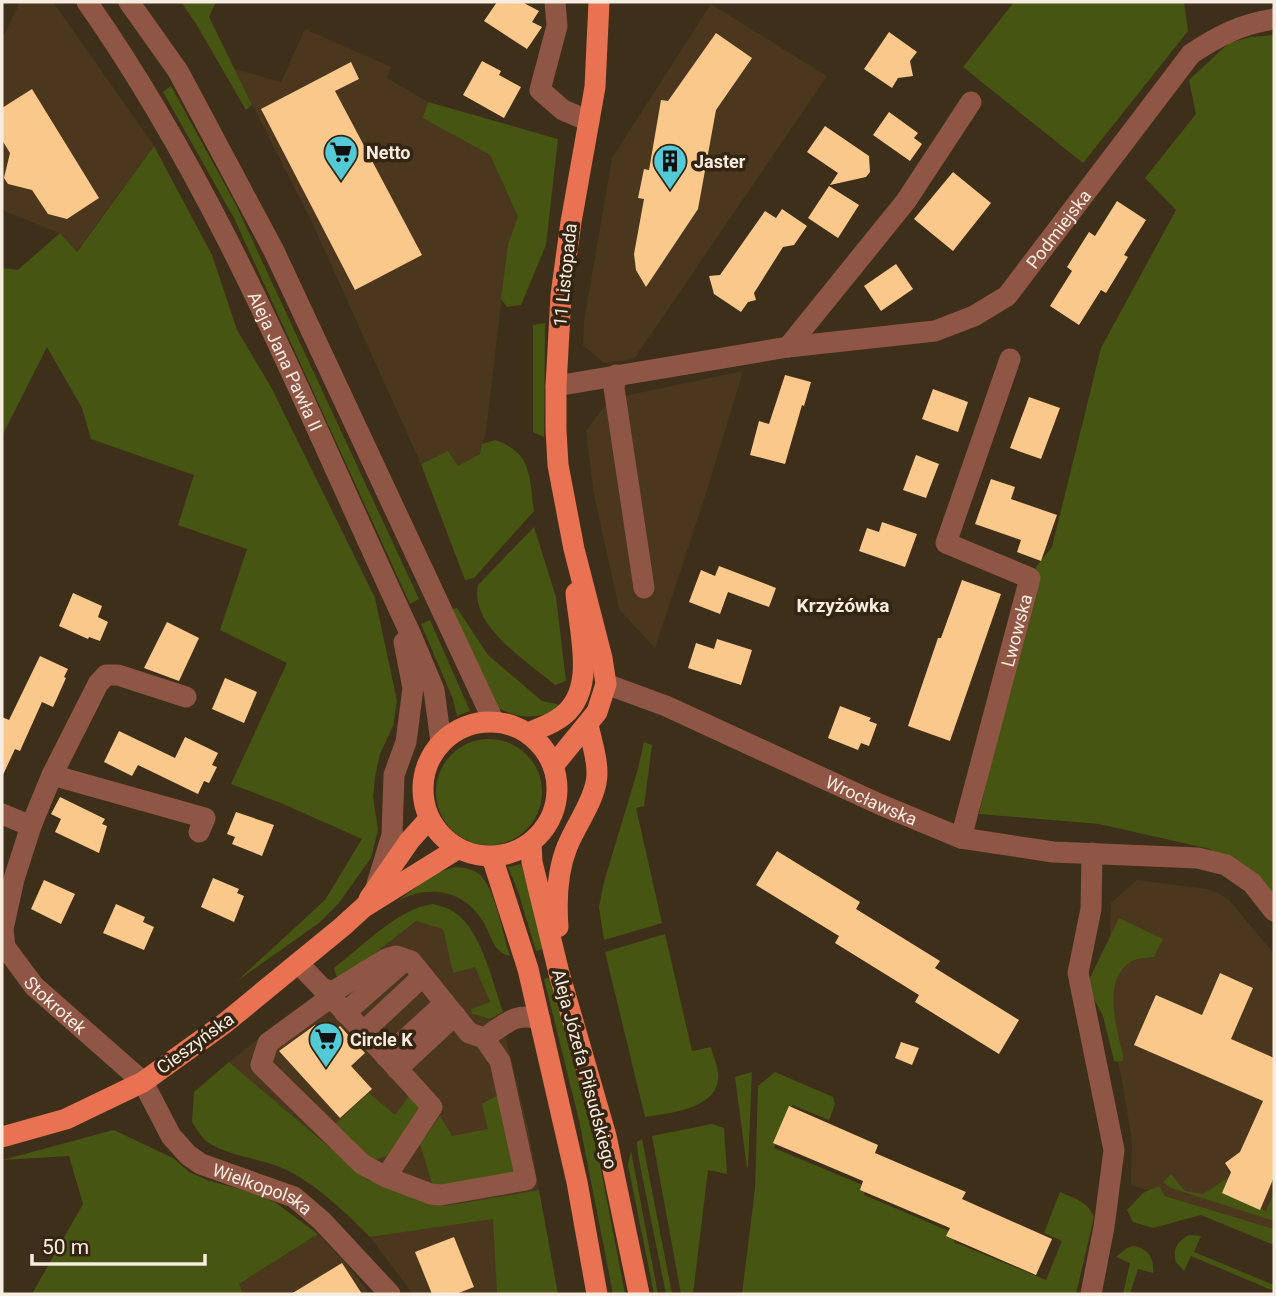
<svg xmlns="http://www.w3.org/2000/svg" width="1276" height="1296" viewBox="0 0 1276 1296" font-family="Roboto,sans-serif">
	<rect width="100%" height="100%" fill="#3e2f1b"/>
	<g fill="#4b371d">
		<path d="M20,2H53L154,146L76,252L59,233L2,210V39Z"/>
		<path d="M711,4L827,76L634,359L604,363L583,345L584,322L612,158Z"/>
		<path d="M305,29L391,67L387,78L428,102L424,118L490,155L518,217L508,244L486,431L480,454L458,466L448,451L421,464L311,220L234,69L281,82Z"/>
		<path d="M743,371L707,490L655,648L619,609L593,489L586,431L610,399Z"/>
		<path d="M1137,880L1207,889L1218,893L1230,901L1274,954V1230L1131,1185L1132,1141L1121,1075L1111,1033L1108,988L1111,903Z"/>
		<path d="M416,921L443,928L453,972L475,966L490,1002L471,1009L472,1014L490,1019L503,1026L528,1128L539,1190L444,1206L368,1180L229,1062L337,978L343,979Z"/>
		<path d="M494,1218L497,1294H413L370,1237Z"/>
		<path d="M318,1234L344,1261L370,1294H243L238,1285Z"/>
	</g>
	<g fill="#465512">
		<path d="M181,2H216L209,17L252,105L246,110L195,22Z"/>
		<path d="M1014,2H1184L1188,31L1083,163L963,67Z"/>
		<path d="M1274,35V896L1210,849L1099,824L979,814L1036,567L1052,547L1101,348L1176,210L1145,178L1196,114L1189,80L1229,43L1251,37Z"/>
		<path d="M171,86L236,205L419,599L410,604L234,218L163,92Z"/>
		<path d="M428,102L558,139L546,245L521,305L507,307L501,299L508,244L518,217L490,155L423,118Z"/>
		<path d="M154,146L212,255L237,330L271,387L375,598L397,701L393,726L380,754L375,777L373,797L378,830L371,858L338,904L319,923L237,981L325,900L362,839L281,803L231,784L287,663L220,630L247,549L178,525L194,475L91,439L82,408L47,347L2,436V268L18,270L60,233L77,252Z"/>
		<path d="M545,323L544,437L533,432V325Z"/>
		<path d="M495,440C533,453 529,477 534,511L474,578L465,580L421,464L448,451L458,466L480,454L482,444Z"/>
		<path d="M534,527L556,597L566,681L555,685C528,662 469,626 478,585Z"/>
		<path d="M457,608L488,655L542,701L557,704L560,707C538,720 520,719 498,708L452,609Z"/>
		<path d="M430,620L470,711L457,716L453,699L421,624Z"/>
		<circle cx="489" cy="792" r="53"/>
		<path d="M644,742L652,745L644,806L636,808L662,923L604,940L599,907L604,882L638,769Z"/>
		<path d="M521,864L546,948L536,951L518,891L508,867Z"/>
		<path d="M456,867C466,868 475,869 482,877C496,893 503,935 510,956C494,953 491,936 484,923C465,890 429,884 398,901L434,873Z"/>
		<path d="M433,904C440,906 448,908 454,912C481,929 493,983 503,1012L490,1019L472,1014L471,1009L490,1002L475,967L453,973L443,929L416,921L342,979L337,978L334,968C362,947 398,908 433,904Z"/>
		<path d="M1119,918L1163,939L1154,957C1147,958 1138,958 1132,961C1101,979 1117,1029 1123,1055V1060L1118,1062L1114,1061L1103,1016L1092,995L1089,980Z"/>
		<path d="M665,934L692,1051L711,1047C713,1056 720,1071 718,1080C714,1110 668,1113 645,1117L605,952Z"/>
		<path d="M554,976L593,1128L625,1294H613L579,1120L544,979Z"/>
		<path d="M229,1062L368,1180L444,1206L539,1190L558,1294H497L493,1219L370,1237C346,1213 320,1188 291,1172C265,1158 232,1158 209,1143C201,1138 197,1129 192,1122L194,1092Z"/>
		<path d="M752,1072L748,1166L747,1168L735,1077Z"/>
		<path d="M775,1072L833,1097L835,1104L829,1120L792,1105L774,1148L867,1187L864,1195L956,1234L954,1242L1046,1280L1062,1241L1044,1233L1060,1192C1073,1198 1089,1202 1094,1217L1076,1294H742L755,1189L758,1086Z"/>
		<path d="M369,1093L395,1115L409,1096L422,1107L387,1156L373,1160L333,1126Z"/>
		<path d="M502,1093L522,1175L435,1193L420,1144L440,1116L452,1136L488,1129L482,1104Z"/>
		<path d="M712,1124L724,1128L727,1174L708,1170L693,1294H681L652,1136Z"/>
		<path d="M114,1130L173,1158L189,1172L207,1180L260,1195L276,1203L318,1234L239,1284L243,1294H32L83,1204L69,1156L2,1160Z"/>
		<path d="M642,1139L672,1294H666L638,1155L637,1142Z"/>
		<path d="M631,1151L658,1294H654L628,1165Z"/>
		<path d="M1237,1172L1227,1194L1266,1211L1274,1193V1221L1171,1188L1163,1182L1171,1174L1185,1191L1203,1194Z"/>
		<path d="M1159,1186L1165,1196L1274,1229V1245L1201,1215L1153,1228L1133,1222L1127,1210L1143,1193Z"/>
		<path d="M1189,1235L1201,1236L1194,1252L1274,1285V1291L1191,1256L1184,1271L1176,1262C1172,1249 1178,1241 1189,1235Z"/>
		<path d="M1133,1246C1147,1247 1155,1259 1153,1273L1138,1269L1130,1294H1123L1130,1263L1116,1257L1127,1248Z"/>
	</g>
	<g fill="#fac88a">
		<path d="M497,2H522L539,11L532,22L542,27L527,49L484,21Z"/>
		<path d="M889,32L917,52L910,61L913,76L898,78L892,88L864,69Z"/>
		<path d="M716,33L752,58L716,110L698,209L646,287L636,270L634,254L644,199L638,198L644,169L649,170L661,100L668,101Z"/>
		<path d="M482,61L501,71L499,75L521,87L504,118L463,95Z"/>
		<path d="M351,62L359,79L335,91L422,255L355,290L261,109Z"/>
		<path d="M32,89L99,198L67,219L48,214L32,190L8,184L4,178L10,153L2,140V108Z"/>
		<path d="M889,112L918,133L914,138L922,144L910,161L873,135Z"/>
		<path d="M825,126L869,156L870,172L866,177L830,185L838,173L807,152Z"/>
		<path d="M953,172L991,203L953,251L914,219Z"/>
		<path d="M829,186L859,205L838,238L808,218Z"/>
		<path d="M1117,201L1146,220L1124,255L1128,257L1106,293L1101,290L1079,325L1050,306L1072,271L1067,267L1089,232L1095,236Z"/>
		<path d="M782,209L807,226L794,245L783,247L754,293L756,300L748,302L741,312L714,294L709,276L720,275L765,211L776,218Z"/>
		<path d="M896,264L913,289L881,311L864,286Z"/>
		<path d="M785,375L811,382L804,406L802,405L785,464L750,455L759,421L769,424Z"/>
		<path d="M933,389L968,402L958,432L922,419Z"/>
		<path d="M1029,397L1060,408L1041,459L1010,448Z"/>
		<path d="M916,455L939,464L926,498L903,490Z"/>
		<path d="M991,479L1015,487L1011,499L1057,515L1041,561L1017,552L1021,540L975,524Z"/>
		<path d="M882,522L917,534L905,567L859,551L867,528L879,532Z"/>
		<path d="M719,566L776,588L769,607L728,592L720,614L689,602L701,570L715,576Z"/>
		<path d="M962,580L1001,594L950,741L908,726L938,638H941Z"/>
		<path d="M73,593L102,606L98,617L108,622L100,641L89,637L88,639L59,626Z"/>
		<path d="M167,622L199,638L179,681L144,668Z"/>
		<path d="M717,639L752,650L741,685L688,668L696,643L714,649Z"/>
		<path d="M40,656L68,669L64,677L66,678L53,707L42,702L20,751L15,749L2,777V717L9,720Z"/>
		<path d="M225,678L257,692L244,723L212,709Z"/>
		<path d="M840,706L871,718L869,721L877,724L869,746L861,743L858,750L828,738Z"/>
		<path d="M119,731L175,758L185,737L218,753L212,765L217,767L209,783L204,781L198,794L138,765L132,776L104,762Z"/>
		<path d="M60,797L105,819L102,824L107,826L99,853L55,832L61,819L51,814Z"/>
		<path d="M236,812L274,825L262,856L232,844L235,837L227,834Z"/>
		<path d="M777,851L860,902L856,909L940,961L935,968L1019,1020L999,1054L915,1002L919,995L835,943L839,936L756,885Z"/>
		<path d="M213,878L239,889L237,893L244,896L234,922L201,907Z"/>
		<path d="M44,880L75,894L61,924L31,909Z"/>
		<path d="M116,904L145,917L143,922L154,927L144,950L103,933Z"/>
		<path d="M1220,973L1253,988L1231,1039L1274,1058V1177L1260,1210L1222,1193L1231,1172L1225,1163L1240,1152L1263,1101L1134,1045L1156,995L1202,1015Z"/>
		<path d="M315,1025L326,1038L340,1026L365,1053L351,1066L372,1089L340,1118L279,1051Z"/>
		<path d="M901,1042L919,1048L912,1065L895,1058Z"/>
		<path d="M789,1106L878,1145L875,1153L966,1192L962,1199L1052,1239L1036,1275L946,1236L950,1228L860,1190L863,1181L773,1143Z"/>
		<path d="M454,1237L474,1287L456,1294H432L415,1252Z"/>
		<path d="M342,1263L362,1294H291Z"/>
	</g>
	<g fill="none" stroke-linecap="round" stroke-linejoin="round">
		<g stroke="#8f5545" stroke-width="21">
			<path id="s1" d="M87,2C224,197 310,420 411,635L434,690L441,742"/>
			<path d="M129,2L178,71L274,251L494,722"/>
			<path d="M555,2L557,26L540,90L563,110L589,121"/>
			<path d="M788,347L906,201L971,102"/>
			<path d="M616,375L614,388L644,588"/>
			<path id="s2" d="M556,386L788,347L935,331L974,316L1007,296L1191,54C1218,36 1241,24 1274,19"/>
			<path id="s3" d="M606,684L666,706L879,804L961,838L1053,852L1198,858L1226,865L1252,883L1274,911"/>
			<path id="s4" d="M186,697L118,675H106L98,684L52,775L31,826L14,879L3,929L5,947L34,986L143,1082L171,1136L188,1155L201,1164L294,1197L322,1221L390,1294"/>
			<path d="M52,775L205,818L199,832"/>
			<path d="M2,814L31,826"/>
			<path id="s5" d="M961,838L1030,578L946,543L1010,359"/>
			<path d="M377,884L392,835L394,775L406,742L413,688L404,642"/>
			<path d="M298,963L323,989L334,991L386,959L396,956L411,961L469,1033L484,1038C503,1026 517,1010 540,1020"/>
			<path d="M323,989C360,1027 396,1067 432,1107L386,1177L362,1164L261,1065L268,1043L331,997"/>
			<path d="M345,1013L404,961"/>
			<path d="M363,1032L423,976"/>
			<path d="M386,1057L445,1003"/>
			<path d="M397,1069L455,1015"/>
			<path d="M386,1177L431,1194L441,1195L526,1180L500,1061L484,1038"/>
			<path d="M1091,1294L1104,1227L1114,1150L1078,973L1091,909L1092,853"/>
		</g>
		<g stroke="#e87251" stroke-width="21">
			<circle cx="490" cy="789" r="67"/>
			<path d="M528,733C538,729 549,725 558,719C599,694 579,632 576,593"/>
			<path d="M553,766L597,712L606,684L602,658L574,549L558,465L556,430V386L561,295L571,222L595,87L599,2"/>
			<path d="M531,843L532,862L559,973L606,1136L639,1294"/>
			<path d="M492,857L528,969L577,1182L597,1294"/>
			<path d="M369,899L410,840L429,819"/>
			<path d="M558,927C556,900 557,872 567,847C576,825 591,806 596,783C600,765 591,741 588,724"/>
			<path d="M2,1137L66,1119L143,1082L225,1023L342,927L364,907L457,849"/>
		</g>
	</g>
	<defs>
		<g id="supermarket-pin" transform="scale(1.75)"><path d="M0 17L-7.5 6A9.5 9.5 0 1 1 7.5 6Z" fill="#52cbd7" stroke="#342512"/><path d="M-6-5.5h2.5l.6 2H6L4.5 2H-2.5L-4.4-4H-6ZM-1.5 3.2a1.3 1.3 0 1 0 .1 0ZM3 3.2a1.3 1.3 0 1 0 .1 0Z" fill="#111"/></g>
		<g id="building-pin" transform="scale(1.75)"><path d="M0 17L-7.5 6A9.5 9.5 0 1 1 7.5 6Z" fill="#52cbd7" stroke="#342512"/><path d="M-4-6H4V6H1V3H-1V6H-4ZM-2.5-4.3h1.7v1.8h-1.7ZM.8-4.3h1.7v1.8H.8ZM-2.5-1h1.7V.8h-1.7ZM.8-1h1.7V.8H.8Z" fill="#111"/></g>
	</defs>
	<g fill-rule="evenodd">
		<use href="#supermarket-pin" x="341" y="152"/>
		<use href="#building-pin" x="670" y="161"/>
		<use href="#supermarket-pin" x="326" y="1039"/>
	</g>
	<g text-anchor="middle" dominant-baseline="central" stroke-width="7" stroke-linejoin="round" paint-order="stroke">
		<g font-size="18" font-weight="bold" fill="#f6ece0" stroke="#342512" text-anchor="start">
			<text x="366" y="152">Netto</text>
			<text x="694" y="161">Jaster</text>
			<text x="350" y="1039">Circle K</text>
		</g>
		<g font-size="18" fill="#f6ece0" stroke="#342512">
			<text stroke="none"><textPath href="#s2" startOffset="548">Podmiejska</textPath></text>
			<text transform="translate(565 275) rotate(-84)">11 Listopada</text>
			<text stroke="none"><textPath href="#s1" startOffset="411">Aleja Jana Pawła II</textPath></text>
			<text stroke="none"><textPath href="#s5" startOffset="215">Lwowska</textPath></text>
			<text stroke="none"><textPath href="#s3" startOffset="290">Wrocławska</textPath></text>
			<text stroke="none"><textPath href="#s4" startOffset="455">Stokrotek</textPath></text>
			<text transform="translate(195 1043) rotate(-36)">Cieszyńska</text>
			<text transform="translate(585 1069) rotate(75)">Aleja Józefa Piłsudskiego</text>
			<text stroke="none"><textPath href="#s4" startOffset="740">Wielkopolska</textPath></text>
		</g>
		<g font-size="19" font-weight="bold" fill="#f6ece0" stroke="#342512">
			<text x="843" y="605">Krzyżówka</text>
		</g>
	</g>
	<rect width="1276" height="1296" fill="none" stroke="#f6ece0" stroke-width="7"/>
	<path d="M32 1254v10h173v-10" fill="none" stroke="#f6ece0" stroke-width="3.5"/>
	<text x="42" y="1254" font-size="21" fill="#f6ece0" stroke="#342512" stroke-width="5" paint-order="stroke">50 m</text>
</svg>
